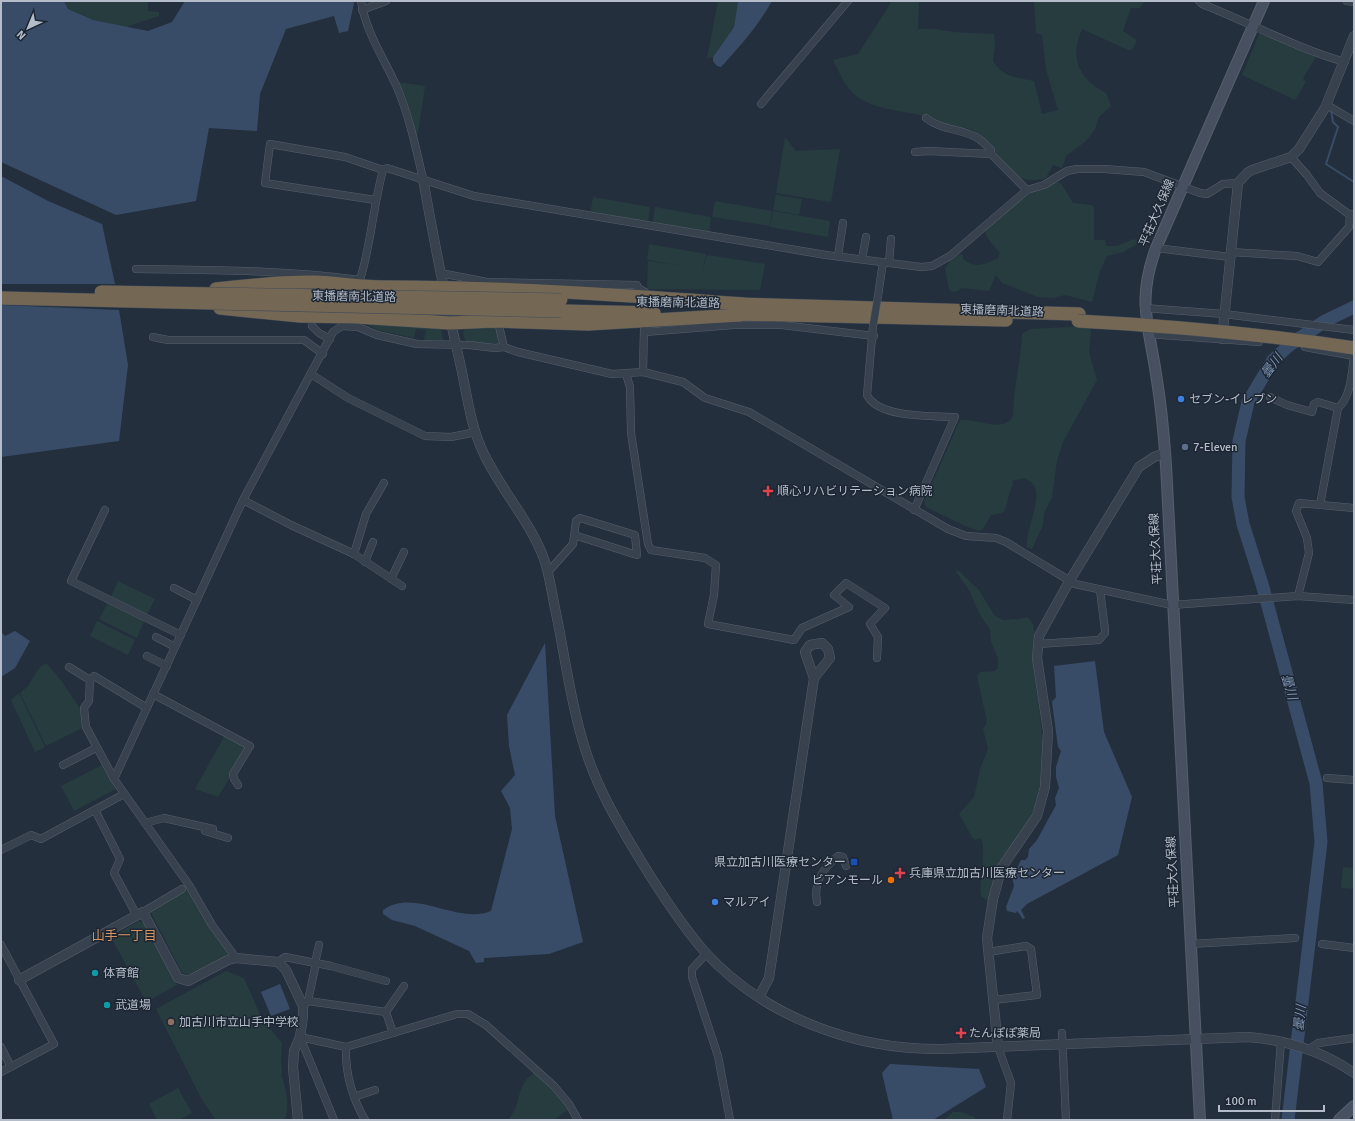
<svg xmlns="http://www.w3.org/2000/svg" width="1355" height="1121" viewBox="0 0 1355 1121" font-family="Signika,'Noto Sans JP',sans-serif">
	<rect width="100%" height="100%" fill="#242f3e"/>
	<g fill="#263c3f">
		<path d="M64,1H148V11L159,12V16L126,27L93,20L68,9Z"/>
		<path d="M718,1H738L734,27L713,57L707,58Z"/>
		<path d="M892,1H919L918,29H935L954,32L994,34L995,46L993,61C1004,78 1015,77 1034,81L1042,114L1058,110L1046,70L1042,35L1036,33L1034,1H1145L1140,8H1131L1123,31L1137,40L1132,50H1128L1082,29C1069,58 1079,79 1106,93L1111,106L1099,117L1095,129L1086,141L1066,156L1062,168L1053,165L1046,178C1004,190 1002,145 972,130C966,127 956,128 948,126C939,124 930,118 920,115C898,110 868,109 852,92C843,83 839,71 833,60L858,54Z"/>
		<path d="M1260,32L1316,57L1303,78L1306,82L1295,100L1242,75Z"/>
		<path d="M397,82L425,86L418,134H416Z"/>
		<path d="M785,137L796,151L840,149L831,202L776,193Z"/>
		<path d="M1055,182L1061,183L1073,203L1092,205L1094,207V240H1105L1106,246H1117L1134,239L1139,243L1123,252L1107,256L1100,271L1092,302L1065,295L1052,298L1038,297L1002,283L996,275L989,291L961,288L958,291L952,292L949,289L945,269L950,260L960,254L963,255V259C976,269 984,265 998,258L1000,253L988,239L985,232L992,223L1031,191Z"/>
		<path d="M776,195L802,199L799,215L773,210Z"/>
		<path d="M593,197L650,207L648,224L590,215Z"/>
		<path d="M715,201L772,211L770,226L712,217Z"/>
		<path d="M655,207L711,217L709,234L652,225Z"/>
		<path d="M773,211L830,221L828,237L770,227Z"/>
		<path d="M649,244L706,254L703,270L707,255L765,264L762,280L733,275L762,280L760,290L647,289L648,261L682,266L647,260Z"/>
		<path d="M362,322L441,327L443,340H424L426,330L416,329L414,338L377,330Z"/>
		<path d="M1089,326L1091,332L1089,352L1097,380L1063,442L1057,461L1052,497L1044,513L1043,525L1032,549L1027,547C1024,533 1045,495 1032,483C1030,481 1027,479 1024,478L1012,481L1013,485C1008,492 1007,509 1004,512C1001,514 995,514 991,515L983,529L979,531L965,526L926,507L924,501L960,420C977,418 1003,434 1013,416C1013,388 1021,362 1022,334L1030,329Z"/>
		<path d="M466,327H495L498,330L501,344L466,343L463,333Z"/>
		<path d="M958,570L979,590L995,616L1003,620L1019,619L1027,617C1040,626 1033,651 1034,665C1038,715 1053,765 1033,813C1026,829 1013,841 1004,856C996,869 993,885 989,899L986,900L981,896C978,882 988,846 980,838L975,840L972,837L959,814L974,797L980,769L988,749L983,729L987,722L977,676L980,672L995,671L998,668V659L991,641L990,630L980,615L969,590L956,572Z"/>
		<path d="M118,581L155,599L147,615L111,597Z"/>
		<path d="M109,601L145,619L137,638L99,619Z"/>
		<path d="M97,621L135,640L128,655L90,636Z"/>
		<path d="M46,663L60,679L81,710L84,727L46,746L20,693L28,686L39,668Z"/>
		<path d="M19,693L45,747L35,752L11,700Z"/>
		<path d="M225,735L245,745L247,750L218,797L195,789Z"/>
		<path d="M102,765L116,789L74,811L61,786Z"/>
		<path d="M1343,867L1354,868V889L1341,888Z"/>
		<path d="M188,888L210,927L229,955L188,975L182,973L150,911Z"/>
		<path d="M139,921L144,923L177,985L146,1002L111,937Z"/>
		<path d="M226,971L244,978L262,1019L282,1043L281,1059L282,1074H281C286,1088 290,1105 285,1120H216L202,1100L156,1009Z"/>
		<path d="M534,1073L557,1094L569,1109L554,1120H508C518,1109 517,1097 523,1085C525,1080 530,1076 534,1073Z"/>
		<path d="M178,1088L192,1113L179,1120H157L149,1104Z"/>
		<path d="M953,1112H960L975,1117V1120H944Z"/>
	</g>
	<g fill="#394c67">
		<path d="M1,1H64L68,9L93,20L148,31L172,22L185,1H353L354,3L348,31L339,33L334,16L286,29L260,94L257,131L209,128L196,201L116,215L1,162Z"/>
		<path d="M738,1H772C758,26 740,46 721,67L717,66L713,61V57L734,27Z"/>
		<path d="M1,176L48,201L102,224L115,284H1Z"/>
		<path d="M1,305L119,310L128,365L119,441L1,457Z"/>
		<path d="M15,631L30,641L15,668L1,677V632L5,636Z"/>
		<path d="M545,643L555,816L583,942L549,954L484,958V962L476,963L469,951L415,926L392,920L383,914V910C414,887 458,925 491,911L512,829L510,808L501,791L515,775L509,746L507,715Z"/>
		<path d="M1095,661L1104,732L1132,797L1118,855L1027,904L1021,910L1025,918L1023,919L1017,911L1016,913L1007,911L1006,907L1014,886L1011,871L1017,868L1021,860H1025L1028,857L1029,849L1037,840L1056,805L1055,798L1059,788L1056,777V767L1061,751L1058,747L1052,702L1056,697L1054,666Z"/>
		<path d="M280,984L290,1009L271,1016L261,992Z"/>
		<path d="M890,1064L979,1069L986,1087L933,1120H893L882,1073Z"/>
	</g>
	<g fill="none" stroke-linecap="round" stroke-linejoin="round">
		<path stroke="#394c67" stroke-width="2" d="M1331,110L1333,122L1338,127L1326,164L1354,182"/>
		<path stroke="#394c67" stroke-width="13" d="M1288,1120L1321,842L1316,783L1262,584L1243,524L1238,497L1239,441L1248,402L1273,360L1291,344L1325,321L1354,307"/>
		<g stroke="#565f6c" stroke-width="8">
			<g id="minor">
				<path d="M361,1C366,32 383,57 396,85C409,115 416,148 423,179"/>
				<path d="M1199,1L1202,4C1250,23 1296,48 1345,62"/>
				<path d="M1347,1L1354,2"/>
				<path d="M362,10L386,1"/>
				<path d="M761,104L848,1"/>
				<path d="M1327,105L1354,121"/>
				<path d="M926,118C942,131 962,128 979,139C984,142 987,147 991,150V154L1027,190"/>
				<path d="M915,152L928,151L991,154"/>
				<path d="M1291,157L1307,175L1320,193L1350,215"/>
				<path d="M375,200L265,183L270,144L345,157L383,170"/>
				<path d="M1156,248L1230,257"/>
				<path d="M1230,252L1297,256L1318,262L1349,227L1350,215L1354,214"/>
				<path d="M838,256L843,223"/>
				<path d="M862,259L866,237"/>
				<path d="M889,263L891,239"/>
				<path d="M136,269C211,270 286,270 360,280C371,244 373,207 383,170L387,168L474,196L826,255L921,267L932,266L950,256L1027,190L1044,185L1067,171L1077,169H1104L1144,172L1200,193L1207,194L1223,184L1238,183"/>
				<path d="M440,273L487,282L637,285L638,288L645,292"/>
				<path d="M878,296L883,262"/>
				<path d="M1144,308L1224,314L1354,330"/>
				<path d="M495,321L499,326L504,347"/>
				<path d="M312,326L319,333L330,339"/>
				<path d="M873,326L867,395C878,418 932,416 955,417L914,510"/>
				<path d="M645,332L733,325H782L874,336"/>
				<path d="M1148,334L1259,342"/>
				<path d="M153,337L168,340H304L323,354"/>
				<path d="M1305,347L1354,356"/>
				<path d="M643,372L644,328"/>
				<path d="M311,374L348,398L425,436L451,437L476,432"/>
				<path d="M626,374L630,387L631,433L648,544L651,550L705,558L716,565L714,595L708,624L794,640L802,628L849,607L834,595L846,583L885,608L870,624L878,637L877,658"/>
				<path d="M1270,397L1287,405L1312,412L1314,404L1318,402L1338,408"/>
				<path d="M243,500L291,525L354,554L402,586"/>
				<path d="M1320,505L1338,408C1351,397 1352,372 1354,356"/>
				<path d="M105,510L71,581L181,635"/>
				<path d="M354,554L366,514L384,483"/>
				<path d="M365,562L373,542"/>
				<path d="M548,572L573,544L576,521L580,518L635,535L637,555L574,535"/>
				<path d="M391,579L404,552"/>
				<path d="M174,588L197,600"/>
				<path d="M1298,596L1309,553L1307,538L1296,511L1299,503L1354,508"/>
				<path d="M156,637L175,647"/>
				<path d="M1038,644L1099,640L1105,633V630L1100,590"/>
				<path d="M147,656L167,666"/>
				<path d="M69,667L90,680L94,676L147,708"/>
				<path d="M90,680L89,701L84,708L86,727L114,779"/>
				<path d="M153,694L250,746L233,774L234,779L238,785"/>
				<path d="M63,765L96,748"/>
				<path d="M1327,778L1354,780"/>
				<path d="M95,810L120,859L114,873L137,916"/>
				<path d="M145,823L164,818L213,829"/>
				<path d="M205,831L228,838"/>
				<path d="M1,850L31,835L41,839L124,794"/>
				<path d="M817,902C813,882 823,868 838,856L843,857L846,866"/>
				<path d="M143,912L182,889"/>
				<path d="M1190,944L1295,938"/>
				<path d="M1322,944L1354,948"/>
				<path d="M1,945L54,1044L1,1072"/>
				<path d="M988,952L1026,946L1031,949L1037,995L993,1000"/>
				<path d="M707,953L692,969V977L718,1056L730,1120"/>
				<path d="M236,958L212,925L189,885L114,779L243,500L333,332L342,326L358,327L377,335L417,344L469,345L495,348L504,347L518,352L612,374L643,372L683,382L705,398L749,412L948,529L966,536L996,538L1006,542L1075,584L1172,605L1298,596L1354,600"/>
				<path d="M278,962L285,957L331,966L386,981"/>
				<path d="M315,963L319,945"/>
				<path d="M308,1001L316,963"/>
				<path d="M303,1006L308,1001L386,1012L393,1033"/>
				<path d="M386,1012L404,986"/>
				<path d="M1062,1033L1066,1120"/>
				<path d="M300,1037L346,1047L457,1014H468L486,1025L554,1086L569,1104L578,1120"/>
				<path d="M300,1037L334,1120"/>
				<path d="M1,1047L11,1067"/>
				<path d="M346,1047C345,1074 352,1097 365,1120"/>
				<path d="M998,1047L1011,1083L1007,1120"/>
				<path d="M1309,1049L1318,1043L1354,1038"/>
				<path d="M354,1097L375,1090"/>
				<path d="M1275,1120L1281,1041"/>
			</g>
		</g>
		<g stroke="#565f6c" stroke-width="10">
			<g id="tertiary">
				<path d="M423,179C434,241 446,302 460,363C467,393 470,426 484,454C501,490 530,521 544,559C550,576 552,595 556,613C565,656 570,700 583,742C595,785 618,823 641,861C660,892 680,923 704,951C764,1017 854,1050 942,1049L1248,1037C1287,1040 1322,1051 1354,1073"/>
				<path d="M1222,339L1238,183L1247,173L1252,170L1291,157L1299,149L1325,108L1354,36"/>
				<path d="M19,980L143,912L178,978L188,981L228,960L236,958L278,962L286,970L303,1006V1016L300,1037L294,1051L293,1067L298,1120"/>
				<path d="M759,997L769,978L814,678L830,658L828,649L822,643L810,645L805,652L814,678"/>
				<path d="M998,1047L987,938L993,899L1002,867L1037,816L1045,787L1048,731L1037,658L1039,636L1070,580L1139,467L1154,457L1165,453"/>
			</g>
		</g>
		<g stroke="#565f6c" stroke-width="12">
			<g id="secondary">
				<path d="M1200,1120L1166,465C1164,435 1161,404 1156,374C1148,322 1137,300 1156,248L1264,1"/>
				<path d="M1339,1120L1354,1106"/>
			</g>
		</g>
		<g stroke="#434c59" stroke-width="14">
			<g id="motorway">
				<path d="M216,289C249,286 282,281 315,282C339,283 363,287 388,287C506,287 625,295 743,304"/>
				<path d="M735,304L1079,314"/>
				<path d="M220,308L300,316L357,317L450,323L494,321L588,324L741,315"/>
				<path d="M561,311L654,313"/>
				<path d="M734,314L1006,320"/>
			</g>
		</g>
		<use href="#minor" stroke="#38414e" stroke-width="7"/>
		<use href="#tertiary" stroke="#38414e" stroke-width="9"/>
		<use href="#secondary" stroke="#465061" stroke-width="10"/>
		<use href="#motorway" stroke="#746855" stroke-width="13"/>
		<g stroke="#565f6c" stroke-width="8" stroke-linecap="butt">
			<path id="minor-bridge" d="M873,326L878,296"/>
		</g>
		<g stroke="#434c59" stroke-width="14" stroke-linecap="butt">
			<g id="motorway-bridge">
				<path d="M101,292L561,300"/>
				<path d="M1,298L561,311"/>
				<path d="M1078,321C1171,326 1262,334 1354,348"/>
			</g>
		</g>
		<use href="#minor-bridge" stroke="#38414e" stroke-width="7"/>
		<use href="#motorway-bridge" stroke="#746855" stroke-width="13"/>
	</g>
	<g fill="#3f7fe0" stroke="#1d2633" stroke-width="1.5">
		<circle cx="1181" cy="399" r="4"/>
		<circle cx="715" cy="902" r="4"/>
	</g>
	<circle fill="#5c6f8a" stroke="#1d2633" stroke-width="1.5" cx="1185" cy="447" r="4"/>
	<g fill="#e0444e" stroke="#1d2633" stroke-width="1.5">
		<path d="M766 485h4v4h4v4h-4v4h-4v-4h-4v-4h4z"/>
		<path d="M898 867h4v4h4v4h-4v4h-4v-4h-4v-4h4z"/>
		<path d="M959 1027h4v4h4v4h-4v4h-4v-4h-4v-4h4z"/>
	</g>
	<rect fill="#1a4fb4" stroke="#1d2633" stroke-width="1.5" x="850" y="858" width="8" height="8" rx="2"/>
	<circle fill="#e8710a" stroke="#1d2633" stroke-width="1.5" cx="891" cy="880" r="4"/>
	<g fill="#0f9aa8" stroke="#1d2633" stroke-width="1.5">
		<circle cx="95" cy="973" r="4"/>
		<circle cx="107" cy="1005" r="4"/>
	</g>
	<circle fill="#8d6e63" stroke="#1d2633" stroke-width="1.5" cx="171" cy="1022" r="4"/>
	<g text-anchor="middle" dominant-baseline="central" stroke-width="3" stroke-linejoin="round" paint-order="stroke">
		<g font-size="12" fill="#b4bcc9" stroke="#1d2633">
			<text transform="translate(1157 213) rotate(-67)">平荘大久保線</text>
			<text transform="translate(354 297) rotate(1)">東播磨南北道路</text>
			<text transform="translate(678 303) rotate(1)">東播磨南北道路</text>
			<text transform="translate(1002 311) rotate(2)">東播磨南北道路</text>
			<text transform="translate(1156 549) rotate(-93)">平荘大久保線</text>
			<text transform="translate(1173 872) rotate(-93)">平荘大久保線</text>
		</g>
		<g font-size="12" fill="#b4bcc9" stroke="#1d2633" text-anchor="start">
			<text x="1189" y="399">セブン-イレブン</text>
			<text x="1193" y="447">7-Eleven</text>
			<text x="777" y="491">順心リハビリテーション病院</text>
			<text x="846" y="862" text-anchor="end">県立加古川医療センター</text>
			<text x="909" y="873">兵庫県立加古川医療センター</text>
			<text x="883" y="880" text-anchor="end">ビアンモール</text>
			<text x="723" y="902">マルアイ</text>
			<text x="103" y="973">体育館</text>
			<text x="115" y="1005">武道場</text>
			<text x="179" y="1022">加古川市立山手中学校</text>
			<text x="969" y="1033">たんぽぽ薬局</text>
		</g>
		<g font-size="13" font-style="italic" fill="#7c92b1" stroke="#1d2633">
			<text transform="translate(1272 366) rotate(-53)">曇川</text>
			<text transform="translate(1289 687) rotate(74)">曇川</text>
			<text transform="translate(1300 1018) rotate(-83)">曇川</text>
		</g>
		<g font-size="13" fill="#d59563" stroke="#1d2633">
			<text x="124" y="936">山手一丁目</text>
		</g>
	</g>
	<rect width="1355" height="1121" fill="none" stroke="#b4bcc9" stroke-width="4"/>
	<g transform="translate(28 28) rotate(224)" stroke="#1d2633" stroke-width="3" paint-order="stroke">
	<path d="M0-3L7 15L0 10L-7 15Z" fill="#b4bcc9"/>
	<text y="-6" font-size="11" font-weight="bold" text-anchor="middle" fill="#b4bcc9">N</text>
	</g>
	<path d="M1219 1105v6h105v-6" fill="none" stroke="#b4bcc9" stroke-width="2"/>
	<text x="1225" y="1105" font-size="12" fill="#b4bcc9" stroke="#1d2633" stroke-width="3" paint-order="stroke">100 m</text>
</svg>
